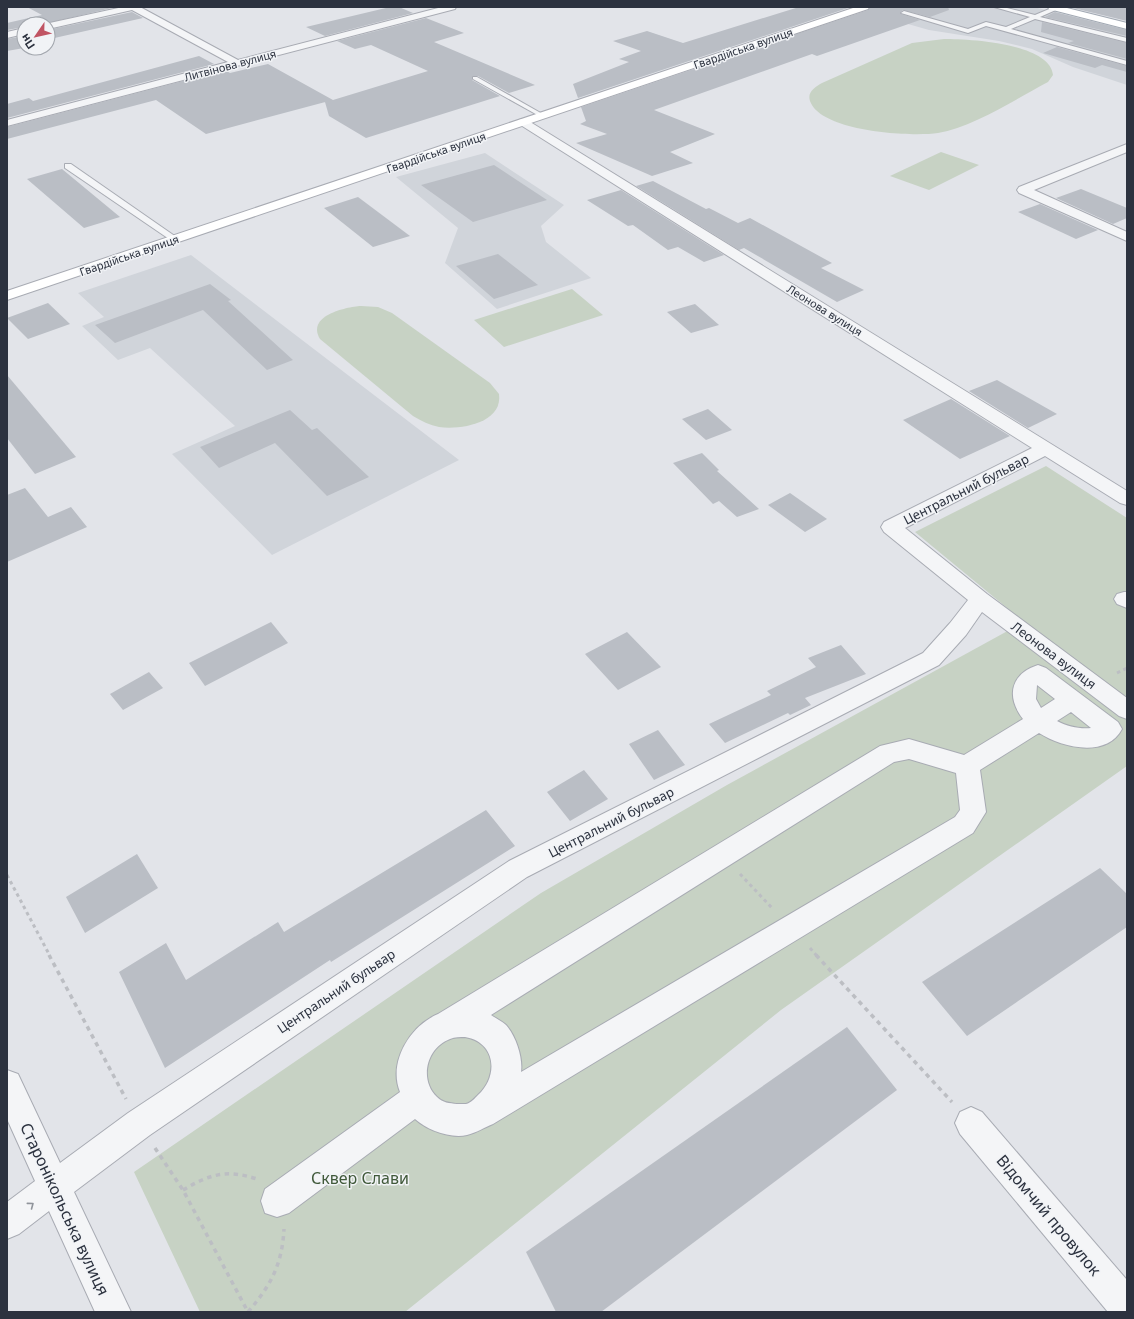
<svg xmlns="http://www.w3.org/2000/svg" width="1134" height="1319" viewBox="0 0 1134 1319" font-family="'Noto Sans',sans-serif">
	<rect width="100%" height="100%" fill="#e2e4e9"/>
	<g fill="#d0d4da">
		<path d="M906,7H1034L1127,31V85L1073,67L1032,49L999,41L929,30L880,16Z"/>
		<path d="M485,153L564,205L541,226L546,242L591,278L497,309L445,263L458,228L396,177Z"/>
		<path d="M191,255L459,460L272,555L172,454L235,426L150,348L118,360L82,326L104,317L78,293Z"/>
	</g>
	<g fill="#c7d2c4">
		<path d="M944,39C969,39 1050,43 1053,75L1048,82C1016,99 973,127 938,133C911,137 821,132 810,101C807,92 815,87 822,83L912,43Z"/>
		<path d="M941,152L979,165L929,190L890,176Z"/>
		<path d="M572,289L603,315L504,347L474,320Z"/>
		<path d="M361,306L378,307L392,313L490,383L499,394C503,423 461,430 439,427C430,425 421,421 413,416L320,339C306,316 345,307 361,306Z"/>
		<path d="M1046,466L1127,518V766L781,1010L405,1312H200L134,1172L541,893L727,785L1024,622L915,532Z"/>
	</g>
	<g fill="#babec5">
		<path d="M27,7H116L44,24H24V27L7,30V23L42,15Z"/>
		<path d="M390,7H399L413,13L325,36L306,27Z"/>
		<path d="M799,7H851L578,98L573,84L629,62L619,59L641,51L613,41L647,31L683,43Z"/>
		<path d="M870,7H948L949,10L930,17L903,10L900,13L901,14L920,20L817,56L812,54L654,110L715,134L670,152L693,163L652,176L576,143L607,134L580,124L586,121L581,107L868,10Z"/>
		<path d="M1069,7H1127V21Z"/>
		<path d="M132,12L143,18L50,39L53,41L48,42V30Z"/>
		<path d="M1055,12L1127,30V36L1045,17Z"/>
		<path d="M426,18L464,33L434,42L535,85L509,93L478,76H473L472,77V80L500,96L366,138L329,116L325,102L329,101L206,134L156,100L7,139V127L225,70L230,73L268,64L333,100L428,71L371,45L355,49L337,41Z"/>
		<path d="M1042,22L1127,43V59L1068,43L1074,41L1041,32Z"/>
		<path d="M24,36V48L7,51V39Z"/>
		<path d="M1057,47L1127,66V72L1102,65L1095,68L1043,53Z"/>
		<path d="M199,56L214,64L7,118V104L29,98L33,101Z"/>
		<path d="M494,165L547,200L473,222L421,185Z"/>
		<path d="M62,169L120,217L84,228L27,179Z"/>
		<path d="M653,181L706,209L709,208L738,223L750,218L832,263L821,268L864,290L837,302L744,248L739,250L636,186Z"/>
		<path d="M1081,189L1127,208V218L1113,224L1056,198Z"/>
		<path d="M621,190L724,255L704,262L678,247L668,250L633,225L628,226L587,200Z"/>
		<path d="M358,197L410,236L373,247L324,208Z"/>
		<path d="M1040,204L1098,230L1076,239L1018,212Z"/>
		<path d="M498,254L538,285L494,299L456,266Z"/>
		<path d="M210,284L231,300L228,301L293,360L267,370L203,310L115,343L95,325Z"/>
		<path d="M48,303L70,324L28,339L7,318Z"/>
		<path d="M695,304L719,325L691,333L667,312Z"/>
		<path d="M7,375L76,457L35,474L7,438Z"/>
		<path d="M997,380L1057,414L1028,428L969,391Z"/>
		<path d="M951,399L1010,436L960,459L903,420Z"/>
		<path d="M708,409L732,430L706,440L682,419Z"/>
		<path d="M290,410L312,430L317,428L369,477L327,496L275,443L219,468L200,447Z"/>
		<path d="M702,453L719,470L717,471L759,509L737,517L719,501L713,504L673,463Z"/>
		<path d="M25,488L48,517L71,507L87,527L7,562V495Z"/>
		<path d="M790,493L827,519L805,532L768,505Z"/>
		<path d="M271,622L288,643L205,686L189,663Z"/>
		<path d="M627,632L661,667L618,690L585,654Z"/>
		<path d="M841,645L866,674L805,698L811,705L790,715L788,713L725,743L709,724L771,695L767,691L816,667L808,658Z"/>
		<path d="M149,672L163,688L123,710L110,694Z"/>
		<path d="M658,730L685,765L654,780L629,744Z"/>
		<path d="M584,770L608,799L570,821L547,792Z"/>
		<path d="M486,810L515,846L331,962L330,960L165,1068L119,972L166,943L186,980L278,922L284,932Z"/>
		<path d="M137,854L158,888L85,933L66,897Z"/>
		<path d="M1100,868L1127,894V927L967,1036L922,982Z"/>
		<path d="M847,1027L897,1090L601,1312H556L526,1252Z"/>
	</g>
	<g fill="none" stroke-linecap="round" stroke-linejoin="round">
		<g stroke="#a8abb3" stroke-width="2">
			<g id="lane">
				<path d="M994,7H1003L1035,15L1054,7H1058V9L1040,17L1127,38V42L1035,19L1011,29L1127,61V65L986,26L968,33L901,13L904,11L968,29L986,22L1006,27L1030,17Z"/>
				<path d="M473,77H477L546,116L541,117L473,79Z"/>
				<path d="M65,164H71L179,239L175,241H172L65,168Z"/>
			</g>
		</g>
		<g stroke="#a8abb3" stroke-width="2">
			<g id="street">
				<path d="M123,7H140L238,60L442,7H456L455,9L7,126V120L228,62L132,10L48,29V24H45Z"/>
				<path d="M24,28V34L7,38V32Z"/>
				<path d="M523,119L527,120L1127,491V505L1120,503L1045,456L905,528L987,594L1127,698V719L1119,716L982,612L966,635L939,665L527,877L150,1135L74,1192L131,1312H95L49,1211L19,1234L7,1239V1202L35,1181L7,1119V1070L18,1074L60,1163L128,1113L509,861L923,653L950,623L968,600L884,532L881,527L884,522L1032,448L519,124L517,122L519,120Z"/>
				<path d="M1127,144V152L1034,190L1127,232V241L1019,193L1017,190L1019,187Z"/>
				<path d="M1124,592H1127V608L1117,604L1114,599L1117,594Z"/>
				<path d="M1038,665L1046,668L1118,722L1122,729C1106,759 1061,747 1039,733L980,770L986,812L973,833L493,1124C485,1127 476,1133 467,1135C451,1139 427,1130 415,1119L289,1213L277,1217L265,1213L261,1201L265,1189L400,1092C388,1062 410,1026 438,1014L880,746L909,739L964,755L1023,719C1006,697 1010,674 1038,665ZM1037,685L1055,699L1041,708L1036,699ZM1071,712L1091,728C1080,729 1068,727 1057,721ZM909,759L956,773L960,810L955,817L521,1072C523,1058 516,1036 506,1025C502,1021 495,1018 491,1015L894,762ZM465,1037C496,1042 499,1076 478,1095C475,1098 471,1103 466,1104C463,1104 460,1104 457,1104C449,1103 443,1103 437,1097C419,1080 426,1048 450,1039C455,1037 460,1037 465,1037Z"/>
				<path d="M971,1107L982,1112L1127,1280V1312H1108L960,1134L955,1123L960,1112Z"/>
			</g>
		</g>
		<g stroke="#a8abb3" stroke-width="2">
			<path id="secondary" d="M856,7H869L868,9L7,300V291Z"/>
		</g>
		<g stroke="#a2a9b3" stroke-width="2">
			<path id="primary" d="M1048,7H1063L1127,23V29L1049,9Z"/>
		</g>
		<g stroke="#bcbec3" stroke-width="3" stroke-dasharray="3.5 3.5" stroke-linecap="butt">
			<path d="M1117,673L1127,668"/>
			<path d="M740,874L772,908"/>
			<path d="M7,875L50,956"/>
			<path d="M810,948L817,956"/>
		</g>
		<g stroke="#bcbec3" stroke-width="3.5" stroke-dasharray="4.5 4.5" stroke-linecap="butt">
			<path d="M49,955L126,1099"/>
			<path d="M816,955L952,1102"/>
			<path d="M155,1148L183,1190L248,1312"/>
			<path d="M183,1190C210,1174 227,1169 257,1179"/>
			<path d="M248,1312C271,1285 282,1265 284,1229"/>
		</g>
		<use href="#lane" fill="#f4f5f7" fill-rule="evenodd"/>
		<use href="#street" fill="#f4f5f7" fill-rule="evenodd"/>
		<use href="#secondary" fill="#fff" fill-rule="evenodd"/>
		<use href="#primary" fill="#fff" fill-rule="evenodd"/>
	</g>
	<defs><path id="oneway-chevron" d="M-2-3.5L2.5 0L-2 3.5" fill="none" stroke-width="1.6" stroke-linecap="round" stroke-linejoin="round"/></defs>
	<use stroke="#90949b" href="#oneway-chevron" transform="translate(31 1205) rotate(-37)"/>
	<g text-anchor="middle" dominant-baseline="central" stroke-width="3" stroke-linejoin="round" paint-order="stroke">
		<g font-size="11" fill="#2c323f" stroke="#f1f3f6">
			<text transform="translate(743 48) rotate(-19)">Гвардійська вулиця</text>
			<text transform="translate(230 65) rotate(-15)">Литвінова вулиця</text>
			<text transform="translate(436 152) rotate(-19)">Гвардійська вулиця</text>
			<text transform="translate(129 255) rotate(-19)">Гвардійська вулиця</text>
			<text transform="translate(825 310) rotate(32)">Леонова вулиця</text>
		</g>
		<g font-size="13" fill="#2c323f" stroke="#f1f3f6">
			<text transform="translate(966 489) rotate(-27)">Центральний бульвар</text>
			<text transform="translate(1054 655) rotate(37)">Леонова вулиця</text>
			<text transform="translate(611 822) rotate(-27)">Центральний бульвар</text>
			<text transform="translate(336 991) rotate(-34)">Центральний бульвар</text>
		</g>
		<g font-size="16" fill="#40593a" stroke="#f1f3f6">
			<text x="360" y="1178">Сквер Слави</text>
		</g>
		<g font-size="16" fill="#2c323f" stroke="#f1f3f6">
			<text transform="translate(65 1209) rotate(65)">Старонікольська вулиця</text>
			<text transform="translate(1049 1215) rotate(50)">Відомчий провулок</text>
		</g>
	</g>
	<rect width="1134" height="1319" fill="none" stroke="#2c323f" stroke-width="16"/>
	<g transform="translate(36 36) rotate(236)"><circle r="19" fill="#f1f3f6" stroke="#a2a6ad"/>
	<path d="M0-3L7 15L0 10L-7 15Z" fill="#c05463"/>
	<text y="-6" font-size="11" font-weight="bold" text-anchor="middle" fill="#2c323f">Пн</text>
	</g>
</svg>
